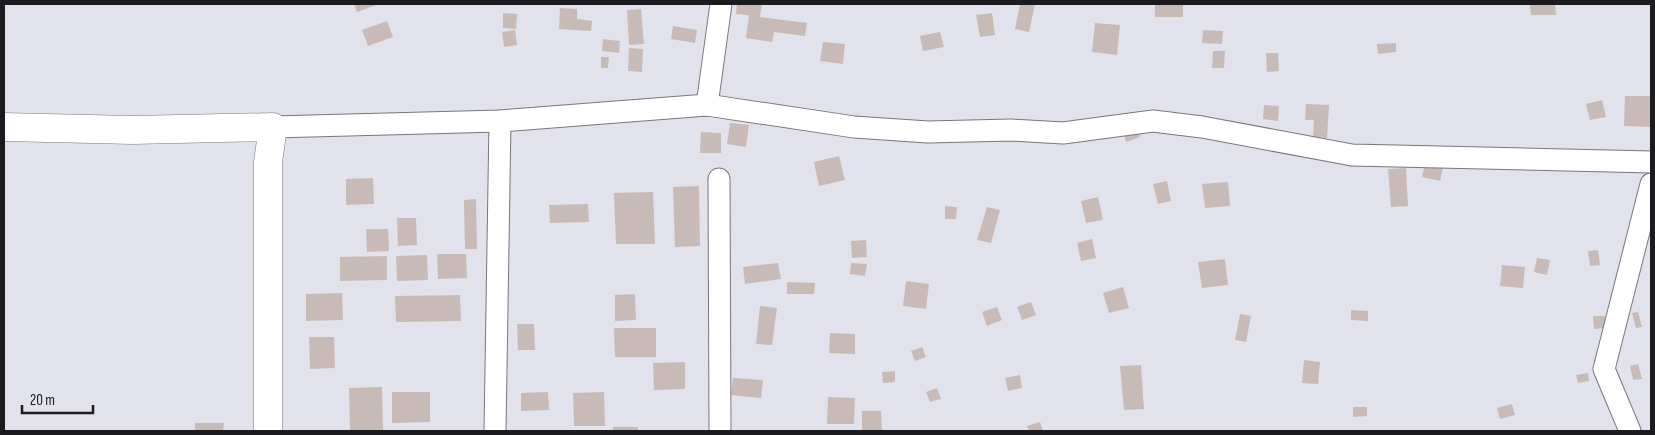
<svg xmlns="http://www.w3.org/2000/svg" width="1655" height="435" viewBox="0 0 1655 435" font-family="'Sofia Sans Condensed',sans-serif">
	<rect width="100%" height="100%" fill="#e2e2ed"/>
	<g fill="#c8bbb7">
		<path d="M354,4H379L357,12Z"/>
		<path d="M737,4H762L760,17L807,23L805,36L774,32L772,42L746,38L749,15L736,14Z"/>
		<path d="M1020,4H1035L1029,32L1015,29Z"/>
		<rect x="1155" y="4" width="28" height="13"/>
		<path d="M1536,4H1555L1556,15H1531L1530,5Z"/>
		<path d="M560,8L577,9V19L592,21L591,31L559,29Z"/>
		<path d="M641,9L644,44L629,45L627,10Z"/>
		<path d="M503,13L517,14L516,29L503,28Z"/>
		<path d="M992,13L995,35L980,37L976,15Z"/>
		<path d="M387,21L393,37L368,46L362,30Z"/>
		<path d="M1095,23L1120,25L1117,55L1092,52Z"/>
		<path d="M673,26L697,30L695,43L671,39Z"/>
		<path d="M515,30L517,45L504,47L502,32Z"/>
		<path d="M1203,30L1223,31L1222,44L1202,43Z"/>
		<path d="M940,32L944,47L923,51L920,36Z"/>
		<path d="M603,39L620,41L619,53L602,51Z"/>
		<path d="M823,42L845,44L843,64L820,61Z"/>
		<path d="M1396,43V52L1378,54L1377,44Z"/>
		<path d="M629,48L643,49L642,72L628,71Z"/>
		<path d="M1213,51H1225L1224,68H1212Z"/>
		<path d="M1266,53H1278L1279,71L1267,72Z"/>
		<path d="M601,57H609L608,68H601Z"/>
		<path d="M1625,96H1651V127L1624,126Z"/>
		<path d="M1602,100L1606,117L1590,120L1586,104Z"/>
		<path d="M1306,104L1329,105L1327,138L1313,137L1314,120H1305Z"/>
		<path d="M1264,105L1279,106L1278,121L1263,119Z"/>
		<path d="M730,123L749,125L746,147L727,144Z"/>
		<path d="M1136,127L1140,137L1126,142L1123,131Z"/>
		<path d="M701,132L721,133V153H700Z"/>
		<path d="M839,156L845,180L819,186L814,162Z"/>
		<path d="M1425,164L1443,168L1440,181L1422,177Z"/>
		<path d="M1406,168L1408,206L1391,207L1388,169Z"/>
		<path d="M373,178L374,204L346,205V179Z"/>
		<path d="M1167,181L1171,201L1158,204L1153,184Z"/>
		<path d="M1228,182L1230,206L1205,208L1202,184Z"/>
		<path d="M699,186L700,246L675,247L673,187Z"/>
		<path d="M653,192L655,244H616L614,193Z"/>
		<path d="M1098,197L1103,220L1086,223L1081,201Z"/>
		<path d="M476,199L477,249H465L464,200Z"/>
		<path d="M588,204L589,222L550,223L549,205Z"/>
		<path d="M945,206L957,207L956,219H945Z"/>
		<path d="M987,207L1000,210L991,243L977,240Z"/>
		<path d="M397,218H416L417,245L398,246Z"/>
		<path d="M366,229H388L389,251L367,252Z"/>
		<path d="M1092,239L1096,258L1081,261L1077,243Z"/>
		<path d="M866,240L867,257L852,258L851,241Z"/>
		<path d="M1598,250L1600,265L1590,266L1588,251Z"/>
		<path d="M437,254H466L467,278L438,279Z"/>
		<path d="M427,255L428,280L397,281L396,256Z"/>
		<path d="M387,256V280L340,281V257Z"/>
		<path d="M1537,258L1550,260L1547,275L1534,272Z"/>
		<path d="M1225,259L1228,285L1202,288L1198,262Z"/>
		<path d="M778,263L781,279L745,284L743,267Z"/>
		<path d="M851,263L867,264L865,276L850,274Z"/>
		<path d="M1502,265L1525,267L1523,288L1500,286Z"/>
		<path d="M906,281L929,284L926,309L903,306Z"/>
		<path d="M787,282L815,283L814,294H787Z"/>
		<path d="M1123,287L1129,308L1109,313L1103,293Z"/>
		<path d="M342,293L343,320L306,321V294Z"/>
		<path d="M635,294L636,320L615,321V295Z"/>
		<path d="M460,295L461,321L396,322L395,296Z"/>
		<path d="M1031,302L1036,315L1022,320L1017,307Z"/>
		<path d="M760,306L777,308L772,345L756,344Z"/>
		<path d="M997,307L1002,320L987,326L982,312Z"/>
		<path d="M1351,310L1368,311V321L1351,320Z"/>
		<path d="M1638,312L1642,327L1636,328L1632,313Z"/>
		<path d="M1240,314L1251,316L1246,342L1235,340Z"/>
		<path d="M1593,316H1605L1606,328L1594,329Z"/>
		<path d="M517,324H534L535,350H518Z"/>
		<path d="M614,328H656V357H615Z"/>
		<path d="M830,333L855,334V354L829,353Z"/>
		<path d="M309,337H334L335,368L310,369Z"/>
		<path d="M922,347L926,357L915,361L911,351Z"/>
		<path d="M1304,360L1320,362L1318,384L1302,383Z"/>
		<path d="M685,362V389L654,390L653,363Z"/>
		<path d="M1638,364L1642,379L1633,380L1630,366Z"/>
		<path d="M1141,365L1144,409L1124,410L1120,366Z"/>
		<path d="M895,371V382L883,383L882,372Z"/>
		<path d="M1588,373L1589,381L1578,383L1576,375Z"/>
		<path d="M1020,375L1022,388L1008,391L1005,378Z"/>
		<path d="M733,378L763,380L761,398L731,395Z"/>
		<path d="M382,387L383,431H350L349,388Z"/>
		<path d="M937,388L941,399L930,402L926,392Z"/>
		<path d="M392,392H430V422L392,423Z"/>
		<path d="M548,392L549,410L521,411V393Z"/>
		<path d="M604,392L605,426H574L573,393Z"/>
		<path d="M828,397L855,398L854,424H827Z"/>
		<path d="M1512,404L1515,415L1500,419L1497,408Z"/>
		<path d="M1353,407H1367V416L1353,417Z"/>
		<path d="M862,411H881L882,431H862Z"/>
		<path d="M1040,422L1043,431H1029L1027,426Z"/>
		<path d="M195,423H224L223,431H195Z"/>
		<rect x="613" y="427" width="25" height="4"/>
	</g>
	<g fill="none" stroke-linecap="round" stroke-linejoin="round">
		<g stroke="#777681" stroke-width="23">
			<g id="street">
				<path d="M707,105L721,4"/>
				<path d="M273,127L500,121L707,105L854,127L928,132L1011,130L1063,133L1153,121L1202,127L1352,155L1651,162"/>
				<path d="M719,179L720,431"/>
				<path d="M495,431L500,121"/>
				<path d="M1630,431L1604,369L1651,184"/>
			</g>
		</g>
		<g stroke="#777681" stroke-width="29">
			<path id="secondary" d="M4,127L133,130L273,127L268,162V431"/>
		</g>
		<use href="#street" stroke="#fff" stroke-width="21"/>
		<use href="#secondary" stroke="#fff" stroke-width="28"/>
	</g>
	<rect width="1655" height="435" fill="none" stroke="#1b1b1f" stroke-width="10"/>
	<path d="M22 405v8h71v-8" fill="none" stroke="#1b1b1f" stroke-width="2.5"/>
	<text x="30" y="405" font-size="15" fill="#1b1b1f" stroke="#e2e2ed" stroke-width="4" paint-order="stroke">20 m</text>
</svg>
